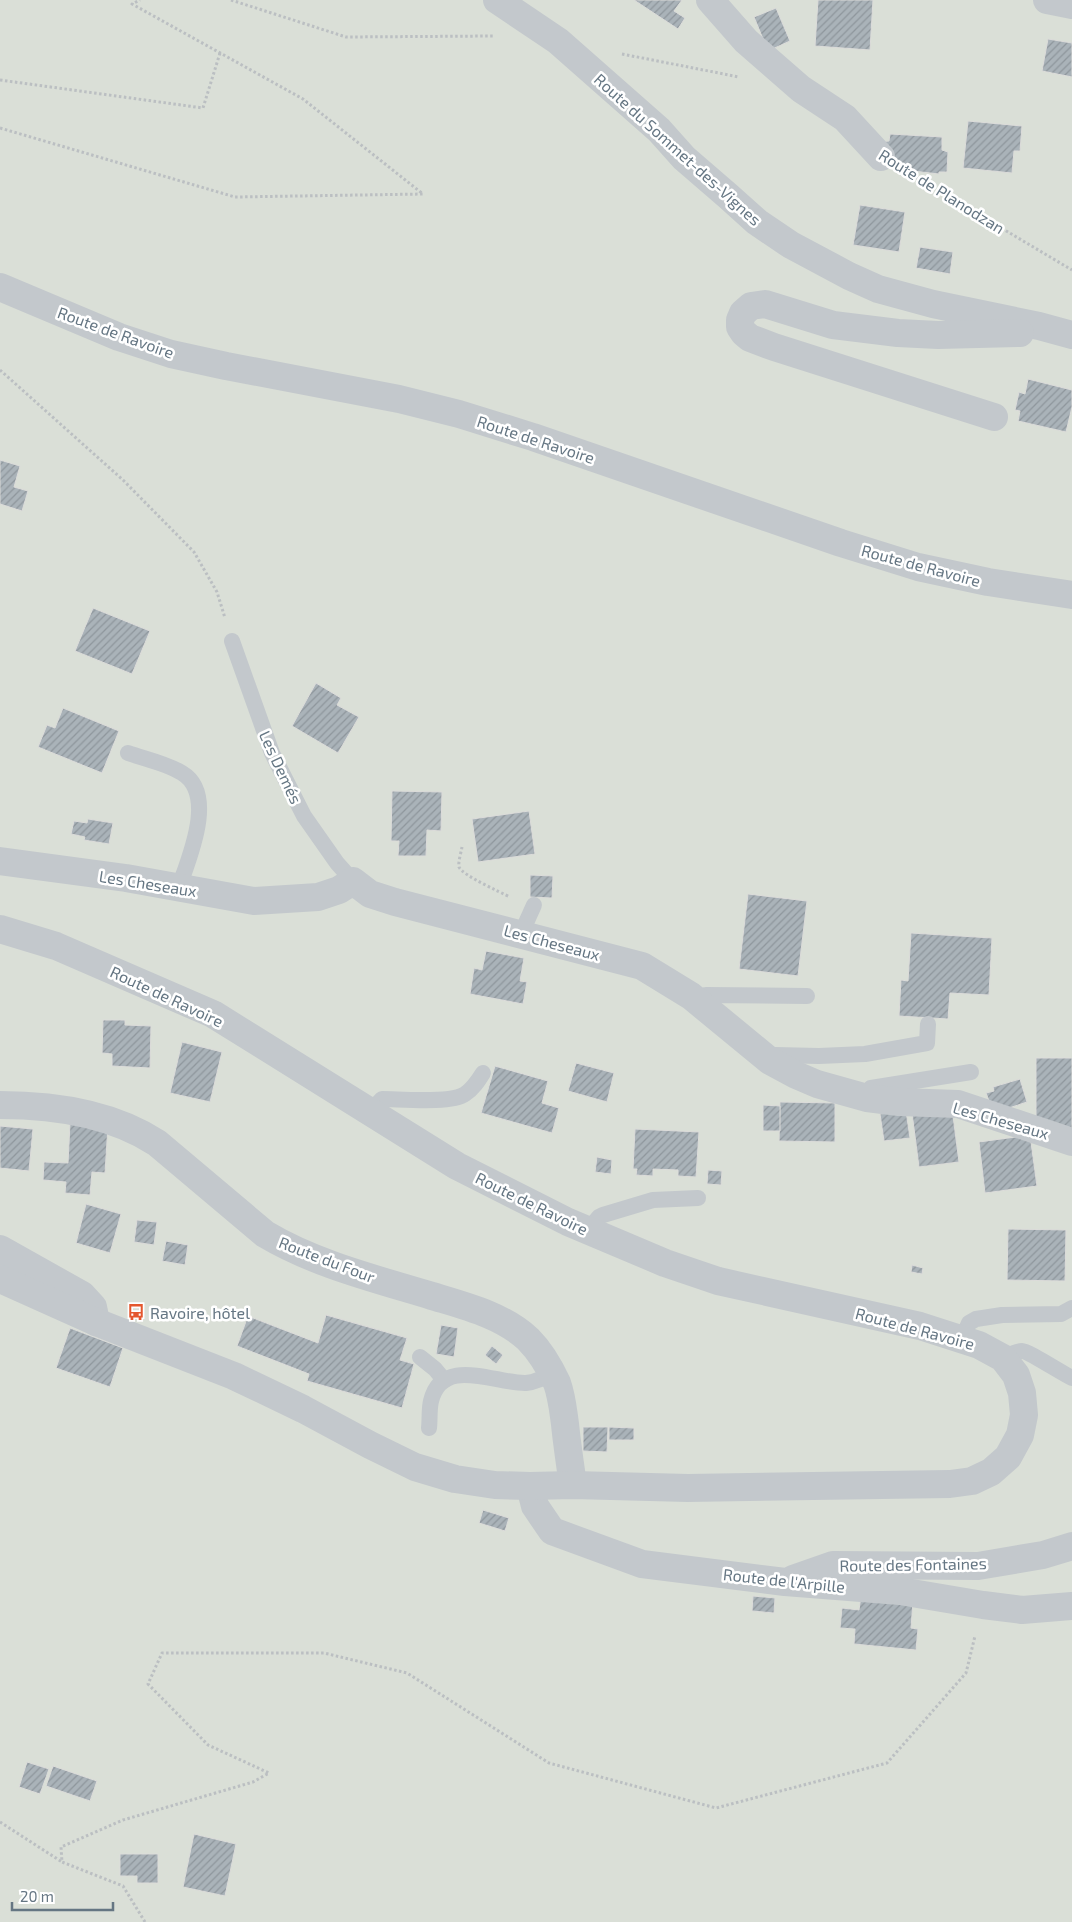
<svg xmlns="http://www.w3.org/2000/svg" width="1072" height="1922" viewBox="0 0 1072 1922" font-family="'Exo 2',sans-serif">
	<defs>
		<pattern id="building-hatch" width="6" height="6" patternUnits="userSpaceOnUse" patternTransform="scale(1.25)"><rect width="6" height="6" fill="#aab3b9"/><path d="M-1 1l2-2M0 6l6-6M5 7l2-2" fill="none" stroke="#8e969c"/></pattern>
	</defs>
	<rect width="100%" height="100%" fill="#fafaf8"/>
	<rect fill="#dadfd7" x="0" y="0" width="1072" height="1922"/>
	<g fill="url(#building-hatch)" stroke="#dcdcda">
		<path d="M634,0H682L674,11L685,18L678,29Z"/>
		<path d="M818,0H873L870,50L815,46Z"/>
		<path d="M776,8L790,41L768,51L754,17Z"/>
		<path d="M1048,39L1072,43V77L1042,71Z"/>
		<path d="M968,121L1022,126L1020,151H1014L1012,173L963,168Z"/>
		<path d="M890,134L942,137V150L948,152L947,172H939V174L913,171L888,157L881,142L889,141Z"/>
		<path d="M860,205L905,212L899,252L853,245Z"/>
		<path d="M920,247L953,252L950,274L916,268Z"/>
		<path d="M1028,379L1072,390V407L1066,432L1018,421L1020,411L1015,410L1019,392L1025,394Z"/>
		<path d="M0,460L20,466L14,487L28,491L22,511L0,504Z"/>
		<path d="M93,608L150,631L132,674L75,651Z"/>
		<path d="M316,683L341,698L337,705L359,717L338,753L292,726Z"/>
		<path d="M63,708L119,731L102,773L38,747L47,725L55,728Z"/>
		<path d="M392,791L442,792L441,831L427,830L426,856H398L399,841H391Z"/>
		<path d="M529,811L535,854L478,862L472,819Z"/>
		<path d="M88,819L113,823L109,844L84,840L85,837L71,834L74,821L87,823Z"/>
		<path d="M530,875L553,876L552,898L530,897Z"/>
		<path d="M748,894L807,901L798,976L739,969Z"/>
		<path d="M911,933L992,938L989,995L950,993L948,1019L899,1016L901,980L908,981Z"/>
		<path d="M486,951L524,958L520,981L527,982L523,1004L470,994L474,968L482,970Z"/>
		<path d="M103,1020H125V1025L151,1026L150,1068L112,1066V1054L102,1053Z"/>
		<path d="M182,1042L222,1052L210,1102L170,1093Z"/>
		<path d="M1036,1058H1072V1130L1036,1127Z"/>
		<path d="M576,1063L614,1073L607,1102L568,1091Z"/>
		<path d="M495,1066L548,1081L542,1103L559,1108L552,1133L481,1113Z"/>
		<path d="M1020,1079L1027,1102L1000,1111L992,1109L986,1093L994,1091L993,1087Z"/>
		<path d="M780,1102L835,1103V1142L779,1141Z"/>
		<path d="M763,1105L780,1106V1131H763Z"/>
		<path d="M952,1108L959,1162L919,1167L912,1113Z"/>
		<path d="M906,1111L910,1138L884,1141L880,1114Z"/>
		<path d="M70,1123L108,1126L105,1173L92,1172L90,1195L65,1193L66,1182L43,1180L44,1162L68,1163Z"/>
		<path d="M0,1126L33,1129L29,1171L0,1168Z"/>
		<path d="M635,1129L699,1132L696,1177L678,1176V1170L653,1169V1176L636,1175L637,1169H633Z"/>
		<path d="M1030,1135L1037,1186L985,1193L979,1142Z"/>
		<path d="M597,1157L612,1160L611,1174L595,1172Z"/>
		<path d="M708,1170L722,1171L721,1185L707,1184Z"/>
		<path d="M86,1204L121,1214L110,1253L76,1243Z"/>
		<path d="M137,1220L157,1222L154,1245L134,1242Z"/>
		<path d="M1008,1229L1066,1230L1065,1281L1007,1280Z"/>
		<path d="M166,1241L188,1245L185,1265L162,1261Z"/>
		<path d="M912,1265L923,1268L922,1274L911,1272Z"/>
		<path d="M326,1315L407,1338L400,1360L414,1364L402,1408L307,1381Z"/>
		<path d="M326,1315L407,1338L400,1360L414,1364L402,1408L307,1381L309,1374L237,1346L248,1316L318,1343Z"/>
		<path d="M441,1325L458,1328L454,1357L436,1354Z"/>
		<path d="M70,1328L123,1348L110,1387L56,1368Z"/>
		<path d="M492,1346L503,1355L496,1364L485,1355Z"/>
		<path d="M583,1427H608L607,1452L583,1451Z"/>
		<path d="M609,1427L634,1428V1440H609Z"/>
		<path d="M483,1510L509,1518L505,1531L479,1523Z"/>
		<path d="M753,1596L775,1598L774,1613L752,1611Z"/>
		<path d="M861,1596L913,1601L911,1628L918,1629L916,1650L854,1644L855,1629L840,1628L842,1608L859,1610Z"/>
		<path d="M27,1762L49,1769L40,1794L19,1787Z"/>
		<path d="M53,1766L97,1781L90,1801L46,1786Z"/>
		<path d="M194,1834L236,1844L225,1896L183,1887Z"/>
		<path d="M120,1854H158V1883H137V1876H120Z"/>
	</g>
	<g fill="none" stroke-linecap="round" stroke-linejoin="round">
		<g stroke="#bbbfc2" stroke-width="3" stroke-dasharray="2.5 2.5" stroke-linecap="butt">
			<path d="M231,0L346,37L493,36"/>
			<path d="M622,54L739,77"/>
			<path d="M0,80L203,108L220,53"/>
			<path d="M0,128L235,197L423,194L303,99L132,4L140,0"/>
			<path d="M907,172L1072,270"/>
			<path d="M0,370L123,480L194,552L217,592L225,618"/>
			<path d="M462,847C461,853 458,862 459,867C462,875 500,892 510,897"/>
			<path d="M0,1822L62,1862"/>
			<path d="M145,1922L123,1886L62,1862L61,1847L123,1820L253,1782L269,1773L208,1745L148,1684L162,1653H324L407,1673L549,1763L716,1808L887,1763L966,1673L975,1636"/>
		</g>
		<g stroke="#c3c8cc" stroke-width="16">
			<path d="M232,641L272,753L304,816L337,863L353,881"/>
			<path d="M128,753C145,759 166,763 182,773C217,794 189,858 179,887"/>
			<path d="M521,934L534,905"/>
			<path d="M699,1002L706,995L807,996"/>
			<path d="M770,1061L775,1055L819,1056L865,1054L927,1043L928,1024"/>
			<path d="M867,1098L871,1088L971,1072"/>
			<path d="M370,1112L382,1099C400,1099 451,1104 465,1094C473,1089 478,1081 483,1073"/>
			<path d="M588,1230L599,1217L603,1215L653,1200L698,1198"/>
			<path d="M962,1339L969,1323L976,1319L1002,1315L1061,1314L1072,1308"/>
			<path d="M420,1357L435,1369L444,1380"/>
			<path d="M1003,1358C1008,1356 1016,1351 1022,1351C1028,1351 1063,1374 1072,1378"/>
			<path d="M429,1428C430,1419 429,1409 431,1401C442,1355 496,1384 526,1383C536,1382 544,1378 552,1373"/>
		</g>
		<g stroke="#c3c8cc" stroke-width="28">
			<path d="M497,0L558,41L659,130L684,158L728,196L757,222L791,245L849,276L878,289L933,304L1039,326L1072,335"/>
			<path d="M710,0L746,41L801,89L845,118L881,157"/>
			<path d="M1047,0L1072,5"/>
			<path d="M994,417L774,347L750,338L744,333L740,327V320L743,313L751,306L765,304L833,325L898,333L938,335L1020,333"/>
			<path d="M0,861L126,878L254,901L318,897L339,890L353,881L370,894L395,902L642,966L691,996L770,1061L796,1075L817,1084L867,1098L899,1102L958,1104L1072,1142"/>
			<path d="M0,1105C54,1105 111,1113 157,1143L265,1234C315,1264 376,1279 432,1296C465,1306 502,1315 528,1339C540,1351 550,1368 557,1383C562,1397 563,1410 565,1424C567,1444 570,1464 573,1485"/>
			<path d="M0,1249L82,1295L93,1307L96,1322"/>
			<path d="M530,1486L535,1506L552,1531L642,1564L785,1582L900,1591L983,1605L1022,1610L1072,1606"/>
			<path d="M793,1579L833,1565L978,1566L1043,1555L1072,1546"/>
		</g>
		<g stroke="#c3c8cc" stroke-width="28">
			<path d="M0,287L119,337L171,354L226,366L399,399L459,414L533,437L841,543L918,567L988,582L1072,595"/>
			<path d="M0,929L56,946L213,1014L457,1166L568,1222L665,1263L718,1281L920,1326L979,1345L1003,1358L1016,1375L1022,1393L1024,1415L1020,1435L1008,1457L991,1472L972,1481L950,1484L688,1488L573,1485L530,1486L495,1485L455,1479L415,1467L370,1445L303,1409L234,1376L96,1322L0,1279"/>
		</g>
	</g>
	<defs>
		<g id="bus-bare" transform="scale(1.35)"><path d="M-5-6H5V4H4V6H2V4H-2V6H-4V4H-5ZM-3.5-4V0h7V-4ZM-3.5 1.2v1.5H-2V1.2ZM2 1.2v1.5H3.5V1.2Z" fill="#e4572e" stroke="#fff" stroke-width="2.5" paint-order="stroke"/></g>
	</defs>
	<g fill-rule="evenodd">
		<use href="#bus-bare" x="136" y="1312"/>
	</g>
	<g text-anchor="middle" dominant-baseline="central" stroke-width="5" stroke-linejoin="round" paint-order="stroke">
		<g font-size="16" fill="#657683" stroke="#fff">
			<text transform="translate(678 149) rotate(42)">Route du Sommet-des-Vignes</text>
			<text transform="translate(942 191) rotate(32)">Route de Planodzan</text>
			<text transform="translate(116 332) rotate(20)">Route de Ravoire</text>
			<text transform="translate(536 439) rotate(18)">Route de Ravoire</text>
			<text transform="translate(921 565) rotate(15)">Route de Ravoire</text>
			<text transform="translate(281 767) rotate(65)">Les Demés</text>
			<text transform="translate(148 883) rotate(9)">Les Cheseaux</text>
			<text transform="translate(552 942) rotate(15)">Les Cheseaux</text>
			<text transform="translate(167 996) rotate(25)">Route de Ravoire</text>
			<text transform="translate(1001 1120) rotate(16)">Les Cheseaux</text>
			<text transform="translate(532 1203) rotate(26)">Route de Ravoire</text>
			<text transform="translate(327 1259) rotate(21)">Route du Four</text>
			<text transform="translate(915 1328) rotate(15)">Route de Ravoire</text>
			<text transform="translate(913 1564) rotate(-1)">Route des Fontaines</text>
			<text transform="translate(784 1580) rotate(6)">Route de l'Arpille</text>
		</g>
		<g font-size="16" fill="#657683" stroke="#fff" text-anchor="start">
			<text x="150" y="1312">Ravoire, hôtel</text>
		</g>
	</g>
	<path d="M12 1902v8h101v-8" fill="none" stroke="#657683" stroke-width="2.5"/>
	<text x="20" y="1902" font-size="15" fill="#657683" stroke="#ffffff" stroke-width="4" paint-order="stroke">20 m</text>
</svg>
